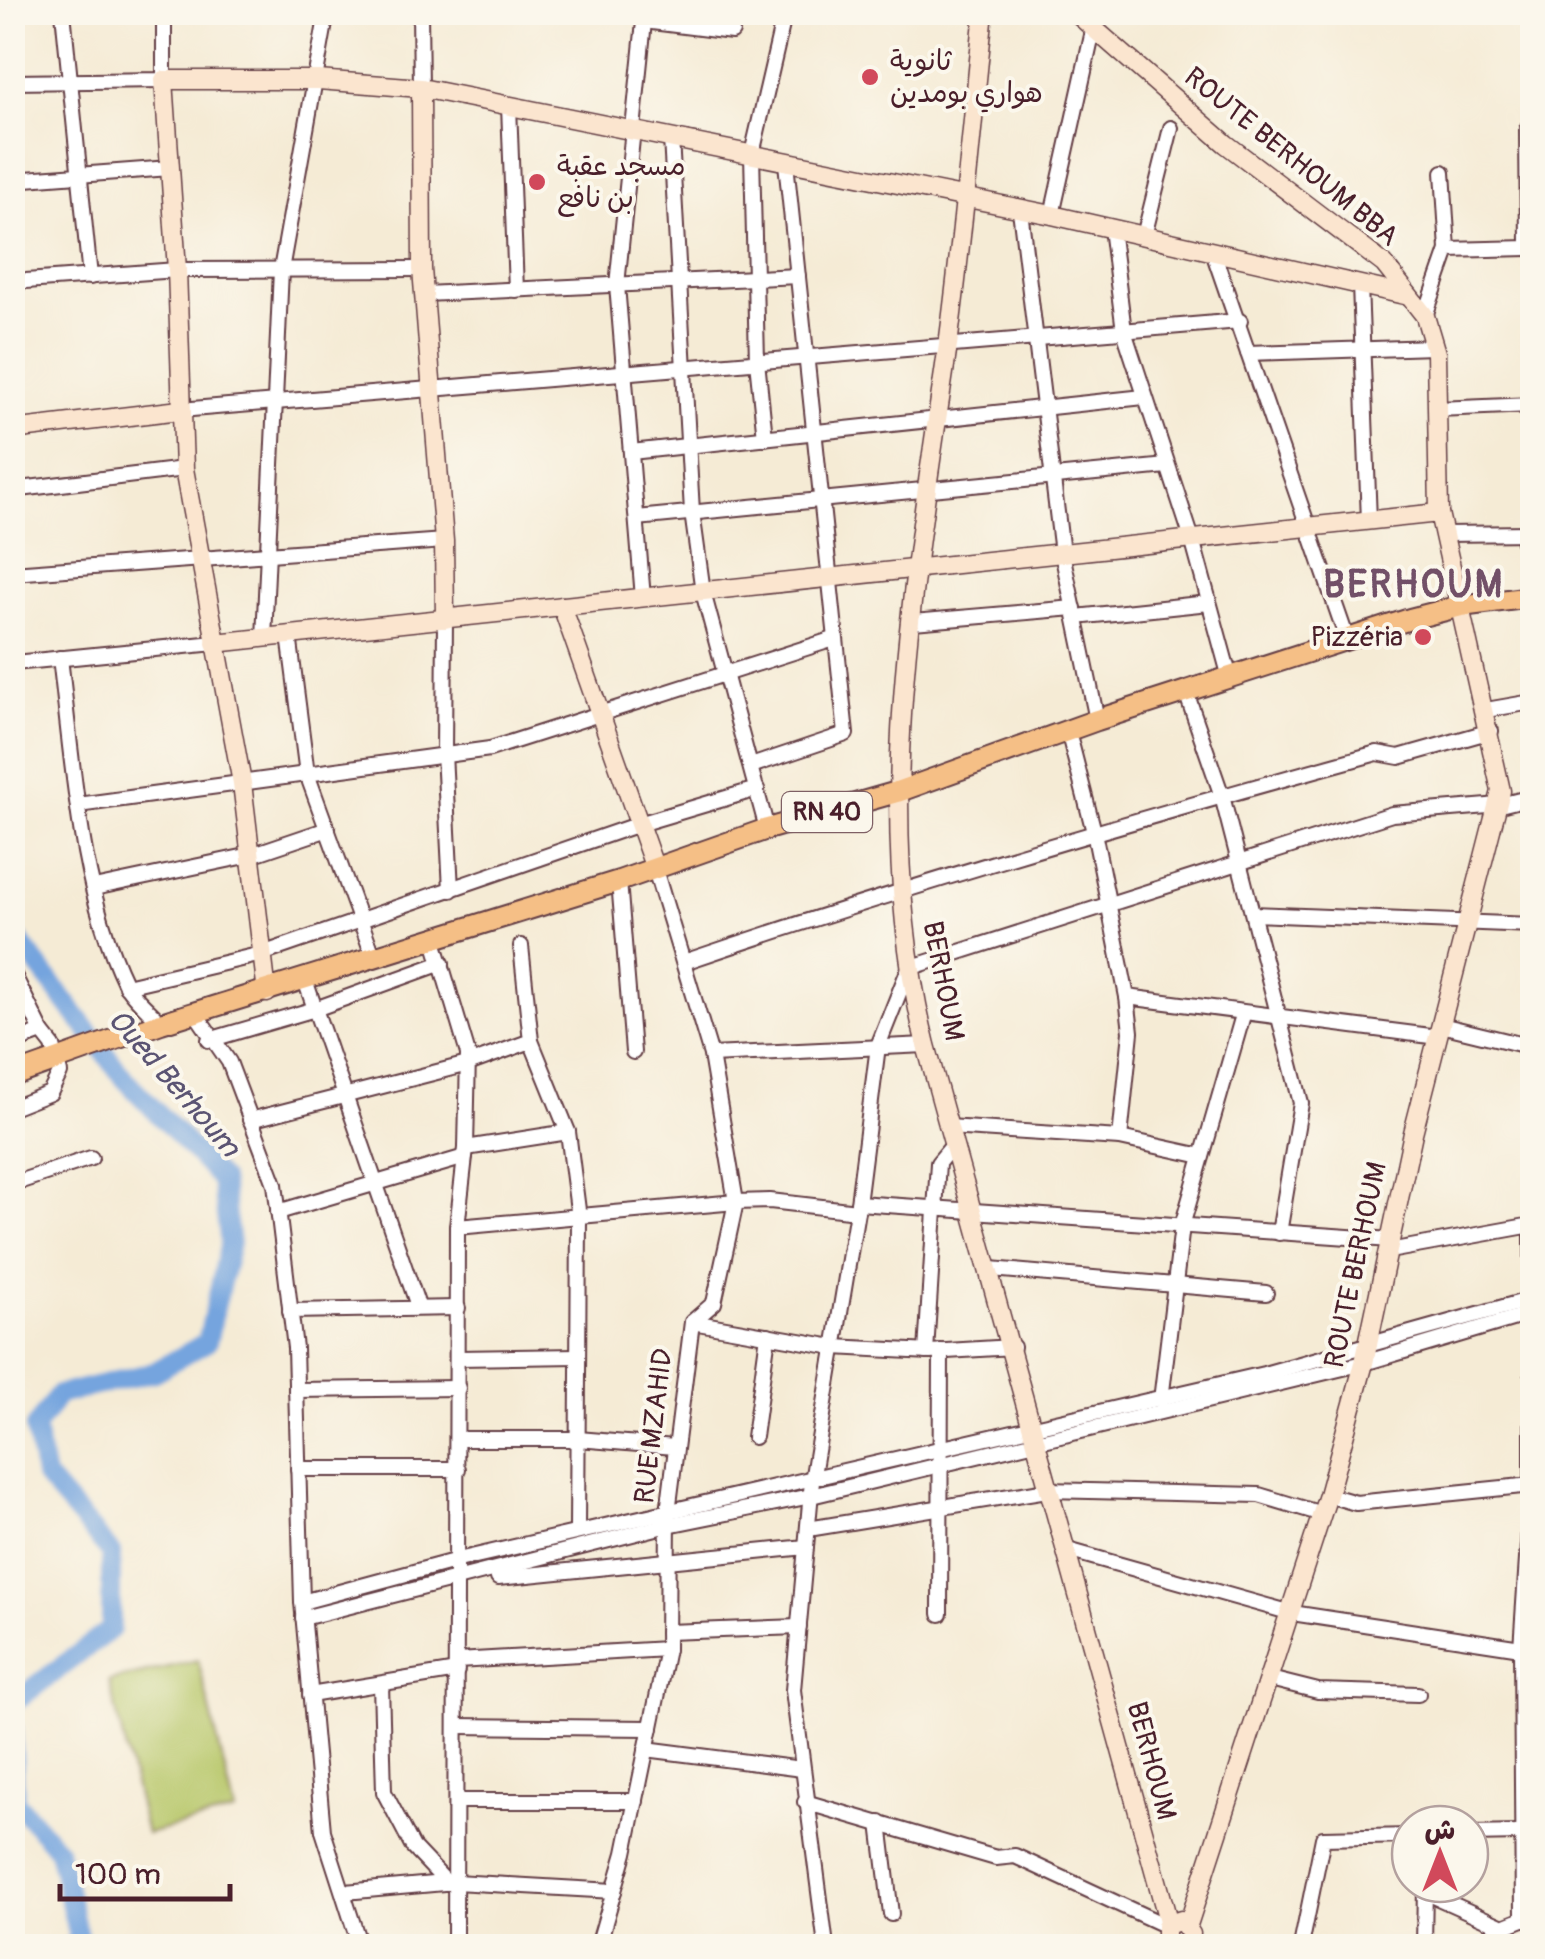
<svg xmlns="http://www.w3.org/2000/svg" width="1545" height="1959" viewBox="0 0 1545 1959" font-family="Pangolin,'Playpen Sans Arabic',sans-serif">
	<rect width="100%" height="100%" fill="#fbf7ec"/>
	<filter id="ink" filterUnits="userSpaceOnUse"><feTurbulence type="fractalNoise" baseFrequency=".01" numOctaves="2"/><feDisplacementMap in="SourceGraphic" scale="20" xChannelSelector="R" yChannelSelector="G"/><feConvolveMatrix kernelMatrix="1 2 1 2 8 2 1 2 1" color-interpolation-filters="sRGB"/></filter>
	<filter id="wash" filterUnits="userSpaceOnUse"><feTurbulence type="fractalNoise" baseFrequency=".0048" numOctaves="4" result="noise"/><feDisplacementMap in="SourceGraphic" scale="40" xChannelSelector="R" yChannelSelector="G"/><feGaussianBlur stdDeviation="2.25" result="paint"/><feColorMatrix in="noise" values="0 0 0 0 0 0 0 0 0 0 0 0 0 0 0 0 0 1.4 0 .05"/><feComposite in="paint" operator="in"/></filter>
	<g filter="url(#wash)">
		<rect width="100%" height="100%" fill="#f5ebd5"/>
		<path fill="#b8c76a" stroke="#81734a" stroke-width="2.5" d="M198,1660L235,1812L146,1834L109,1681Z"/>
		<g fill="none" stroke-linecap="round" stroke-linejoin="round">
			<g stroke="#74a4de" stroke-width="20">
				<path d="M12,931L124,1078L221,1180L230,1243L207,1342L154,1372L58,1395L35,1428L45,1477L111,1553V1629L12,1704"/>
				<path d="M12,1726L15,1801L58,1850L78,1936L73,1946"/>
			</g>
		</g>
	</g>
	<g filter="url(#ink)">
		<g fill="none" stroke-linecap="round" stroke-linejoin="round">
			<g stroke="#643e44" stroke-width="18">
				<g id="street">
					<path d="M63,12L90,277"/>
					<path d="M420,12L421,88"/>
					<path d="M644,21L732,32"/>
					<path d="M12,82L164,80V12"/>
					<path d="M509,106L516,290"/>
					<path d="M671,138L692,512L703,592L767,829"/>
					<path d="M1443,172L1448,250"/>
					<path d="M12,180L170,168"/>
					<path d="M1020,210L1062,553L1097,720"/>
					<path d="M1052,215L1093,31"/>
					<path d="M1111,228L1124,331L1192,539L1230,678"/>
					<path d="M1144,236L1171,128"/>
					<path d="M1213,252L1347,639"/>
					<path d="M12,282L177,270L422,269"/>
					<path d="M1360,285L1369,521"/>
					<path d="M425,294L798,276"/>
					<path d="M1425,316L1448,250L1528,248L1527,129"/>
					<path d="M1248,353L1434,347"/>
					<path d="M1437,409L1532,405"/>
					<path d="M180,410L1240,321"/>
					<path d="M765,438L757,361L752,154L785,12"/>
					<path d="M631,452L1144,397"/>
					<path d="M12,490L184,469"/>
					<path d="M637,518L1167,466"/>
					<path d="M1523,533L1532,619"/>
					<path d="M1444,534L1532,533"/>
					<path d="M12,573L444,541"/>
					<path d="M643,598L617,285L645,12"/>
					<path d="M1076,617L1209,603"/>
					<path d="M445,619L444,753L451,890"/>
					<path d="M913,622L1074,608"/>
					<path d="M289,635L307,774L374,958"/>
					<path d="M264,638L281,270L327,12"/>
					<path d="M12,641L14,663L215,643"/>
					<path d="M60,658C73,762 79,887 125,983C132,997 150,1011 161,1023"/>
					<path d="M1186,692L1222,796L1301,1103L1279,1233"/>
					<path d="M1486,710L1532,702"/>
					<path d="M1068,731L1094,832L1127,997L1438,1037"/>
					<path d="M751,766L846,734L786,163"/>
					<path d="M78,805L490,749L834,639"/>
					<path d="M619,881L633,1052"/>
					<path d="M94,888L251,855L328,829"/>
					<path d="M1253,914L1532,925"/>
					<path d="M433,937L468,1054L466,1148L457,1227L455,1946"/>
					<path d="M521,946L531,1041L568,1132L579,1218L577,1532"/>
					<path d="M684,962C913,884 1144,817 1377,753L1399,757L1491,731"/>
					<path d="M12,971L42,1032"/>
					<path d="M305,980L418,1306"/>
					<path d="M126,986L262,954L639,824L757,789"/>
					<path d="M196,1014L229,1062L275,1184L295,1348L302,1602L323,1831L360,1946"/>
					<path d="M1441,1025L1532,1047"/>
					<path d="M209,1040L315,1009L442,963"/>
					<path d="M12,1043L42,1032L53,1046L60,1073L50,1093L12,1108"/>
					<path d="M711,1055L926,1045"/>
					<path d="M250,1120L468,1064L531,1041"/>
					<path d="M948,1127L1120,1138L1202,1156"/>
					<path d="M1120,1138L1131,1032L1127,997"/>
					<path d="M466,1148L568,1132"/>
					<path d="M12,1184L91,1158"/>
					<path d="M858,1203L1391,1240"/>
					<path d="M278,1212L465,1157"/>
					<path d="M1532,1213V1485L1521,1648L1523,1919H1532"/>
					<path d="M457,1227L736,1202L770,1201L857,1211"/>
					<path d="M1389,1251L1532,1225"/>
					<path d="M991,1269L1266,1293"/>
					<path d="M290,1311L458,1308"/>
					<path d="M692,1322L834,1347L930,1352L1013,1347"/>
					<path d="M926,1352L938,1163L953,1145"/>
					<path d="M458,1358L578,1356"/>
					<path d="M296,1390L458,1388"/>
					<path d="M1161,1400L1182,1226L1243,1015"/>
					<path d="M754,1437L768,1335"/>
					<path d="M458,1439H578L675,1447"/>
					<path d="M298,1469H458"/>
					<path d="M1328,1495L1356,1503L1532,1485"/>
					<path d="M808,1529L1047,1490L1259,1495L1322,1514"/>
					<path d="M1064,1549L1292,1613L1521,1648"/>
					<path d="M498,1578L806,1547"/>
					<path d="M302,1602L458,1560L1264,1374L1532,1299"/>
					<path d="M940,1614L941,1351"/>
					<path d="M303,1618L668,1525L811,1496L1364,1363L1532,1313"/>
					<path d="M667,1632L799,1627"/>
					<path d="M457,1661L667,1649"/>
					<path d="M1270,1679L1318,1691L1418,1694"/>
					<path d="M381,1684L384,1792L413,1847L447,1883"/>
					<path d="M310,1695L457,1671"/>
					<path d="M457,1726L651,1728"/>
					<path d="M646,1749L802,1769"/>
					<path d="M456,1801H636"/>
					<path d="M805,1802L996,1858L1015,1856L1166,1926"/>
					<path d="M880,1823L891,1914"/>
					<path d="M1470,1834L1520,1833"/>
					<path d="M345,1892L455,1882L614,1891"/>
					<path d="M1425,1892L1503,1927"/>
					<path d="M598,1946L625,1853L667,1649L668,1512L692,1322L714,1303L736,1202L711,1055L654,866"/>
					<path d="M826,1946L793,1690L812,1481L857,1211L878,1046L909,968L1392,814L1500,805L1532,797"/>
					<path d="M1301,1946L1323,1838L1410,1836"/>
					<path d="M1424,1946L1425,1885"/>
					<path d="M1494,1946L1503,1927L1523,1919"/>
				</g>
			</g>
			<g stroke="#643e44" stroke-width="21">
				<g id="secondary">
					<path d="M984,12C972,123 963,235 948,345C915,573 869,818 926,1045L1169,1924"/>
					<path d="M1075,12L1226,144L1384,264L1425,316L1436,353L1439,513L1501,791L1413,1133L1364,1363L1328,1495L1188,1925"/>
					<path d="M421,88L422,269L444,541L445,619"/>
					<path d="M12,430L180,410"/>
					<path d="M562,606L654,866"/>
					<path d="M215,643L1439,513"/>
					<path d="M267,993L242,783L184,469L177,270L164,80H318L421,88L1052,215L1409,296"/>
					<path d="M1166,1946V1926L1181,1920L1191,1934L1188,1946"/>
				</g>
			</g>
			<g stroke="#643e44" stroke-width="24">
				<path id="primary" d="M12,1076L161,1023L619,881L767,829L897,792L1097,720L1410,619L1461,606L1532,597"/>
			</g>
			<use href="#street" stroke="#fff" stroke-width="14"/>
			<use href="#secondary" stroke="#fbe5cf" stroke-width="18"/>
			<use href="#primary" stroke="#f5bf86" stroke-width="20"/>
		</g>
	</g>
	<g fill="#d1495b" stroke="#fbf7ec" stroke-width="4">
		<circle cx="870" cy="77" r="10"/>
		<circle cx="537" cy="182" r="10"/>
		<circle cx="1423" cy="637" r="10"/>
	</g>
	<g text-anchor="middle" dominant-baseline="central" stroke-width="8" stroke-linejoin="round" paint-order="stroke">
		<rect fill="#fbf7ec" stroke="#7f6065" stroke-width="2.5" x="782" y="792" width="90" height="40" rx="8"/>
		<g font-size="25" font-weight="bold" fill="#4a1f2b">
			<text x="827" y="812">RN 40</text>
		</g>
		<g font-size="28" fill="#4a1f2b" stroke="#fbf7ec" text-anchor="start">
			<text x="890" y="61">ثانوية<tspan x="890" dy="32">هواري بومدين</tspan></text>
			<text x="557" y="166">مسجد عقبة<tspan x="557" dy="32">بن نافع</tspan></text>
			<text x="1403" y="637" text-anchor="end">Pizzéria</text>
		</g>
		<g font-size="28" fill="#4a1f2b" stroke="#fbf7ec">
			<text transform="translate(1291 157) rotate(39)">ROUTE BERHOUM BBA</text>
			<text transform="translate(943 981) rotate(79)">BERHOUM</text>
			<text transform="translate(1356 1265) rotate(-78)">ROUTE BERHOUM</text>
			<text transform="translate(654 1426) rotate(-83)">RUE MZAHID</text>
			<text transform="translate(1151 1761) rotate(75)">BERHOUM</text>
		</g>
		<g font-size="30" font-style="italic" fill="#5b5473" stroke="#fbf7ec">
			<text transform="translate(174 1083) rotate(49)">Oued Berhoum</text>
		</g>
		<g font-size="38" font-weight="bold" letter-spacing="2.5" fill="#725068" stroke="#fbf7ec">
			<text x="1414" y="585">BERHOUM</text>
		</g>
	</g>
	<rect width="1545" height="1959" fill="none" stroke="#fbf7ec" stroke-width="50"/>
	<g transform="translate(1440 1854)"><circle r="48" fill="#fbf7ec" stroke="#b4a19f" stroke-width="2.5"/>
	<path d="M0-8L18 38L0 25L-18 38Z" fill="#d1495b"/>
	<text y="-15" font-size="28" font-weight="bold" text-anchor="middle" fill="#4a1f2b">ش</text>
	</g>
	<path d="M60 1884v15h170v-15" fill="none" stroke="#4a1f2b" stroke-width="5"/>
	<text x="75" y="1884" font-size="30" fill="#4a1f2b" stroke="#fbf7ec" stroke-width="8" paint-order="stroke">100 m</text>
</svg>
